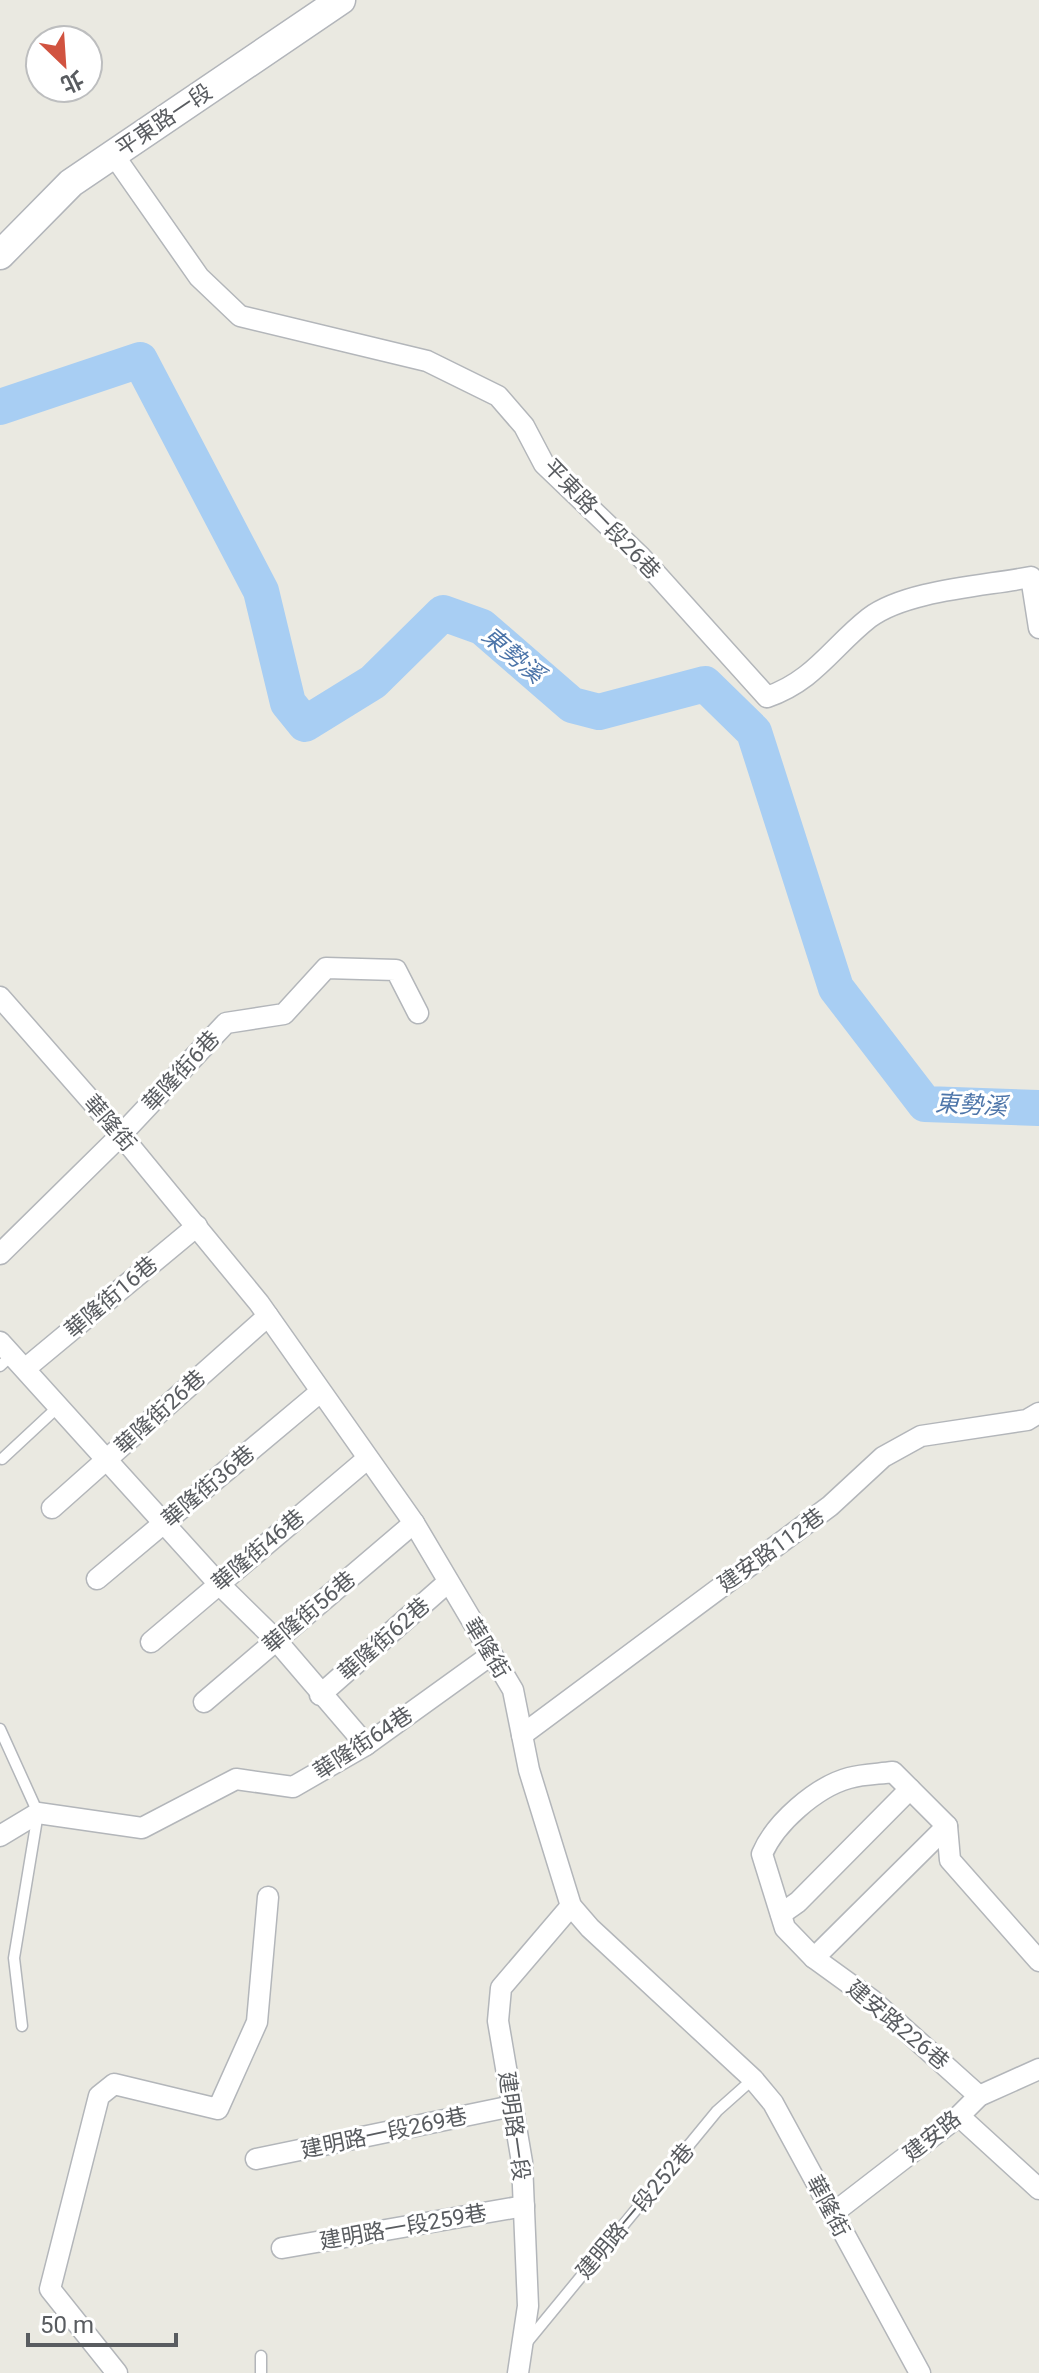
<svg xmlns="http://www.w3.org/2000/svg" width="1039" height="2373" viewBox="0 0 1039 2373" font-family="Roboto,'Noto Sans TC',sans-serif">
	<rect width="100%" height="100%" fill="#eae9e1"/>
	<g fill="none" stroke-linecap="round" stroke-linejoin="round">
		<path stroke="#a8cef3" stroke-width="36" d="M0,407L140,360L261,591L288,703L305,724L373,682L443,613L482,627L572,705L599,712L705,684L754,732L836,988L925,1104L1039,1108"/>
		<g stroke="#b3b6ba" stroke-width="13">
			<g id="lane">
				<path d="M0,1366L12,1355"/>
				<path d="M2,1459L59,1406"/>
				<path d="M0,1729L38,1813L14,1958L22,2026"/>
				<path d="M528,2341L717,2111L753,2079"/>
				<path d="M261,2373V2356"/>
			</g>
		</g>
		<g stroke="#b3b6ba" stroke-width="23">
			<g id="street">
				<path d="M113,154L199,277L240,316L427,361L498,396L524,426L544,464L640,556L767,697C814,681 832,647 869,618C906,590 985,586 1031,577L1039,628"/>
				<path d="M0,997L121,1135L259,1303L414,1523L513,1690L529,1770L571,1906L590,1928L753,2079L773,2103L920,2373"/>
				<path d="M0,1254L121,1135L226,1023L284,1014L326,968L396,970L418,1013"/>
				<path d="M0,1342L218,1583L276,1640L366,1745"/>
				<path d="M26,1368L197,1226"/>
				<path d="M52,1508L268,1316"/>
				<path d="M97,1579L319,1393"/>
				<path d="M151,1642L367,1459"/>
				<path d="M320,1695L447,1583"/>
				<path d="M204,1702L414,1523"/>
				<path d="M522,1735L830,1506L883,1457L921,1436L1027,1420L1039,1413"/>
				<path d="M0,1836L38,1813L142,1828L236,1779L293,1787L366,1745L491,1655"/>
				<path d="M781,1914L798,1902L910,1789"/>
				<path d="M814,1958L947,1826"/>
				<path d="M979,2096L872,2000L814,1958L785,1928L762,1854C775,1823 816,1787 849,1778C863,1774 879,1774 893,1772L947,1826L950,1860L1039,1961"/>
				<path d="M959,2116L1039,2189"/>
				<path d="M256,2159L512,2106"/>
				<path d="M832,2214L959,2116L979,2096L1039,2069"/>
				<path d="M282,2248L524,2206"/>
				<path d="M117,2373L50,2289L99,2096L114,2084L218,2109L257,2022L268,1897"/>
				<path d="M518,2373L528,2306L522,2162L498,2021L501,1988L571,1906"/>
			</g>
		</g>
		<g stroke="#b2b5ba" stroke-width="31">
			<path id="secondary" d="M0,255L71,183L341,0"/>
		</g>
		<use href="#lane" stroke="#fff" stroke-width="10"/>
		<use href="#street" stroke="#fff" stroke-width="20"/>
		<use href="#secondary" stroke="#fff" stroke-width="28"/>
	</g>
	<g text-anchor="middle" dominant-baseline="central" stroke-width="6" stroke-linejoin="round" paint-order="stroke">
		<g font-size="22" fill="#595c60" stroke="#fff">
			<text transform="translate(164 120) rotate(-34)">平東路一段</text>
			<text transform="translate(602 519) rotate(46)">平東路一段26巷</text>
			<text transform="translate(181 1071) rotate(-47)">華隆街6巷</text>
			<text transform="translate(110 1123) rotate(49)">華隆街</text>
			<text transform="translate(111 1297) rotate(-40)">華隆街16巷</text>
			<text transform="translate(160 1412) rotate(-42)">華隆街26巷</text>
			<text transform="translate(208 1486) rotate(-40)">華隆街36巷</text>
			<text transform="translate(258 1550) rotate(-40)">華隆街46巷</text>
			<text transform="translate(771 1550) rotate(-36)">建安路112巷</text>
			<text transform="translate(309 1612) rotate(-40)">華隆街56巷</text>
			<text transform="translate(384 1639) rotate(-41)">華隆街62巷</text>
			<text transform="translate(487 1648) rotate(59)">華隆街</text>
			<text transform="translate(363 1743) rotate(-33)">華隆街64巷</text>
			<text transform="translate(898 2025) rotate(40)">建安路226巷</text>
			<text transform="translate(514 2126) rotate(82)">建明路一段</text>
			<text transform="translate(384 2133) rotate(-12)">建明路一段269巷</text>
			<text transform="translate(932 2136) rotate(-39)">建安路</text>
			<text transform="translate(828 2206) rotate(62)">華隆街</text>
			<text transform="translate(635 2211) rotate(-50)">建明路一段252巷</text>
			<text transform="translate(403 2227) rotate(-10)">建明路一段259巷</text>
		</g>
		<g font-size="24" font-style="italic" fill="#4d75a9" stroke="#fff">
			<text transform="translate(513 655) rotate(40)">東勢溪</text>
			<text transform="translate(971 1105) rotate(3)">東勢溪</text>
		</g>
	</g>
	<g transform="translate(64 64) rotate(155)"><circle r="38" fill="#ffffff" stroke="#bdbebf" stroke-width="2"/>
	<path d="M0-6L14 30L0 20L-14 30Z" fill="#d15340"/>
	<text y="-12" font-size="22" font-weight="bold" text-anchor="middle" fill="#595c60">北</text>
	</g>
	<path d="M28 2333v12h148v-12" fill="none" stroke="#595c60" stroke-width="4"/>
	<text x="40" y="2333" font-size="24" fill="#595c60" stroke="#ffffff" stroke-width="6" paint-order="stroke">50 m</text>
</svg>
